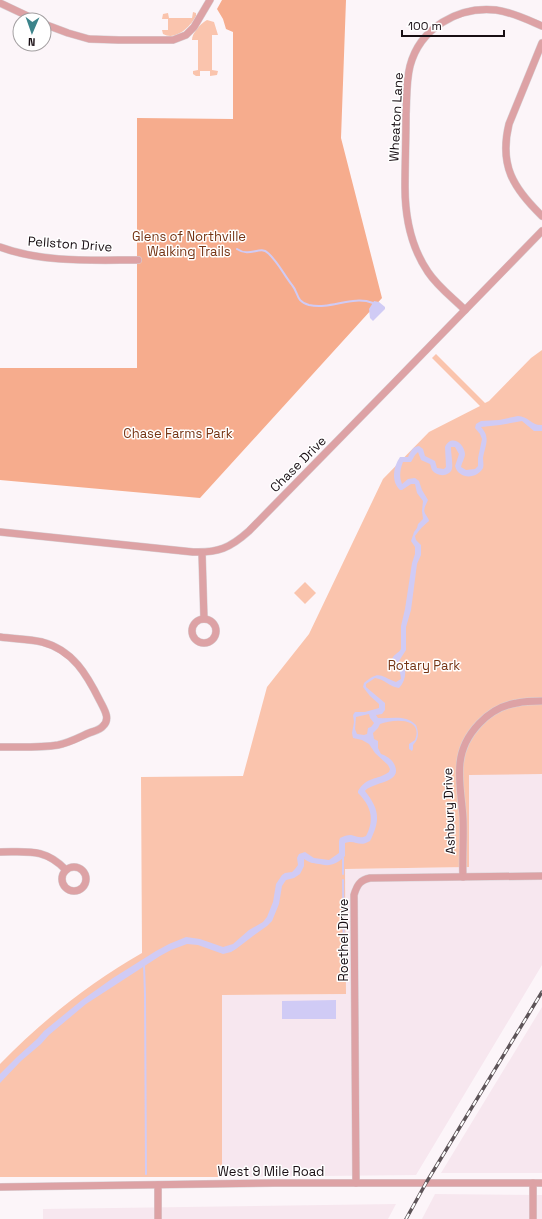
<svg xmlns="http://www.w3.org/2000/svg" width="542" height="1219" viewBox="0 0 542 1219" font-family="'Space Grotesk',sans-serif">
	<rect width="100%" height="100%" fill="#fcf5f9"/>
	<g fill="#f7e7ef">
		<path d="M469,774H542V965L416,1175L222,1177V995L346,994L345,869L469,867Z"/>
		<path d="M542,1007V1173H441Z"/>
		<path d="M435,1194L542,1195V1219H422Z"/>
		<path d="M396,1204L388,1219H43V1209Z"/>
	</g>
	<g fill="#fac4ad">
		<path d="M193,12L196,13V16C190,27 176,41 163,34L162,30H168V19H162L163,14L168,13L169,18H192Z"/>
		<path d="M207,20L214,22L218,35H212V70L218,71L217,75L210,76V71H200V76H196L193,74V71L198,70V40H192C192,33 201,23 207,20Z"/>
		<path d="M542,350V774L469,775V867L345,869L346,994L222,995V1177H0V1064C42,1021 89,983 142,953L141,777L243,776L267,687L309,634L383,479L429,432L480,406L432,358L436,354L485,403L489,401L531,358Z"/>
		<path d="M305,582L316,593L305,604L294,593Z"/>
	</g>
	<path fill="#f6ac8d" d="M222,0H346L341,138L382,298L200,498L0,480V368H137V118L233,119V32L226,29L223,19L217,9Z"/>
	<g fill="#d0cbf5" fill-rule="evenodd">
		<path d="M374,301L379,302L385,307V309L373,321L370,318L369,309Z"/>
		<path d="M518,416C528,416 532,426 542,425V431H534L522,421L500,425L481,427C491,438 485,445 483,458C483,461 484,464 483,468C477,479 459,480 455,466L459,454L455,447H451V448C451,454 453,463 452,469C449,477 437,477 432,470C431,468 431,466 430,464L421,460L418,452L415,455L411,462H403C400,470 399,476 402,484L408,479L415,478L419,481L422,490L428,500C426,505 422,510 426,515C427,517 429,519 429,521C424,525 419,530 415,536L416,540L421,545V555L417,564L411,610L406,627V650L399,661V664L405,669C406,676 404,683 399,688C390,687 384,679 375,678L366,684V687L385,703V710L382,714L376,715L378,718C392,719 405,714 416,725C419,733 419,739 413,745V749L412,751L409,749V744L415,740C424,717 393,719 380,724L378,728L373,733L374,739L378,741V748L381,754C387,756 393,760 395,766C402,783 372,782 365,791C379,809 381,819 370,841C358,848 356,839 345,843V856C337,864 330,867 319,864C312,863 310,863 304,859V866L300,874L294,878L286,880L282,886L279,904L272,921L267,926L253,936L236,949L231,952L223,954L198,945L187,944L171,950L160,956L86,1004L49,1035L41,1044L21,1061L0,1083V1074L17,1057L37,1039L44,1031L82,1000L113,978L156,951L169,944L186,937L200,939L223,947L233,944L249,930L263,922L267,917L273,902L276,884L282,875L285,873L292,872L295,869L298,865L297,858L299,854L305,852L314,858L329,860L339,853V841L340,838C344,836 347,835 351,835C357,836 360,839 366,836C375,819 371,806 358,793V791C367,776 376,781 389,772L390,769L388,765L375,753L369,744L362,740L353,738L352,733L354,722L353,715L355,712H365L379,708V704L370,696L363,687L364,683C379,670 380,676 396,682L401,679C400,668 398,668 392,660C393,654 398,654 401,649V626L405,609L412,563L415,554V547L411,541L414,532L417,528L418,524L423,519L422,511L423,501L417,493L415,484H411L402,490H400C391,482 393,467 400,457H408C411,451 412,447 419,446L423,449L425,456L435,461L437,468L444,469L446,467L445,447C451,434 464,443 465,454C465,458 462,462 461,467L466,470L475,469L478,466V458L482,439L480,434L475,428L476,424L481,421L499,420ZM369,714L370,718L374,723L371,727L368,728L367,734L364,735L357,734L355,729L356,717Z"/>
		<path d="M336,1000V1019H282V1001Z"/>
	</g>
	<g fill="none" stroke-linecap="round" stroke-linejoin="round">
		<g stroke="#d0cbf5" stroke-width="2">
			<path d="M237,249C250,258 260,245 268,253C278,262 284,275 292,285C299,293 295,301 309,305C331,310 352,295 373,303"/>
			<path d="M343,858V874"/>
			<path d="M343,880L344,960"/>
			<path d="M144,965L145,994L146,1174"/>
		</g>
		<g stroke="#d8d0d4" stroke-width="8">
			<g id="minor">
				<path d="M0,3L36,20"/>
				<path d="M44,24L68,33L89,39L119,40H173L186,35L194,27L210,0"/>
				<path d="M542,43L509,124C499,165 513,188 542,216"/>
				<path d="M0,247C43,263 93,260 138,260"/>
				<path d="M465,310C453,298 438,287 428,272C411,247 405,217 405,187C405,163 406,139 406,114C407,98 406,82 410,66C420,28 458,6 496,10C512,12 528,20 542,26"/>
				<path d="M0,532L193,552C218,553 230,548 249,531L394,383L542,231"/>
				<path d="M202,553L204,619"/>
				<circle cx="204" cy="631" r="12"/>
				<path d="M0,637C14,639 29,639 42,642C73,650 87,675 100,701C104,709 111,719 103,726C100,730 94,731 89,733C80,737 69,743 58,745C39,748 19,747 0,747"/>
				<path d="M0,852C28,852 45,848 66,870"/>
				<circle cx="74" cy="879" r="12"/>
				<path d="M463,877C462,857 464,838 463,818C462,800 458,782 460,763C463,734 489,707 517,703C525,701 534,701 542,701"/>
				<path d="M356,1183L354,895C357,885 360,880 370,878L542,876"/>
				<path d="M533,1183V1219"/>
				<path d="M0,1187L274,1183H542"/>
				<path d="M158,1219V1185"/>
			</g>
		</g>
		<use href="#minor" stroke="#dda2a5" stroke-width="7"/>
		<g stroke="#5d5458" stroke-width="3.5">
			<path id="rail" d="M406,1219L426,1183L542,992"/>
		</g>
		<use href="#rail" stroke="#fff" stroke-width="2" stroke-dasharray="6" stroke-linecap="butt"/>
	</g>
	<g text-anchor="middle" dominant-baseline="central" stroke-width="3" stroke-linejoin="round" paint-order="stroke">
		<g font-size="13" fill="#180e13" stroke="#fff">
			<text transform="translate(396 117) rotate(-87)">Wheaton Lane</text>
			<text transform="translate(70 244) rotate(4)">Pellston Drive</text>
			<text transform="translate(298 464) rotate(-45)">Chase Drive</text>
			<text transform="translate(449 811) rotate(-92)">Ashbury Drive</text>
			<text transform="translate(343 940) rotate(-90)">Roethel Drive</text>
			<text x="271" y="1171">West 9 Mile Road</text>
		</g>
		<g font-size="13" fill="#753414" stroke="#fff">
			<text x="189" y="236">Glens of Northville<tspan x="189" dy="15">Walking Trails</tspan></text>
			<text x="178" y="433">Chase Farms Park</text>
			<text x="424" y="665">Rotary Park</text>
		</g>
	</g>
	<g transform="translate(32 32) rotate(182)"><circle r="19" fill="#ffffff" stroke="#a39fa1"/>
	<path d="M0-3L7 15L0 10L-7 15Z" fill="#3c848b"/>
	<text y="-6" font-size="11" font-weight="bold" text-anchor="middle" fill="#180e13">N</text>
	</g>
	<path d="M402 30v6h102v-6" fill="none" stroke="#180e13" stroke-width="2"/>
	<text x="408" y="30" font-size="12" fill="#180e13" stroke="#ffffff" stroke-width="3" paint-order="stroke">100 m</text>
</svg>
